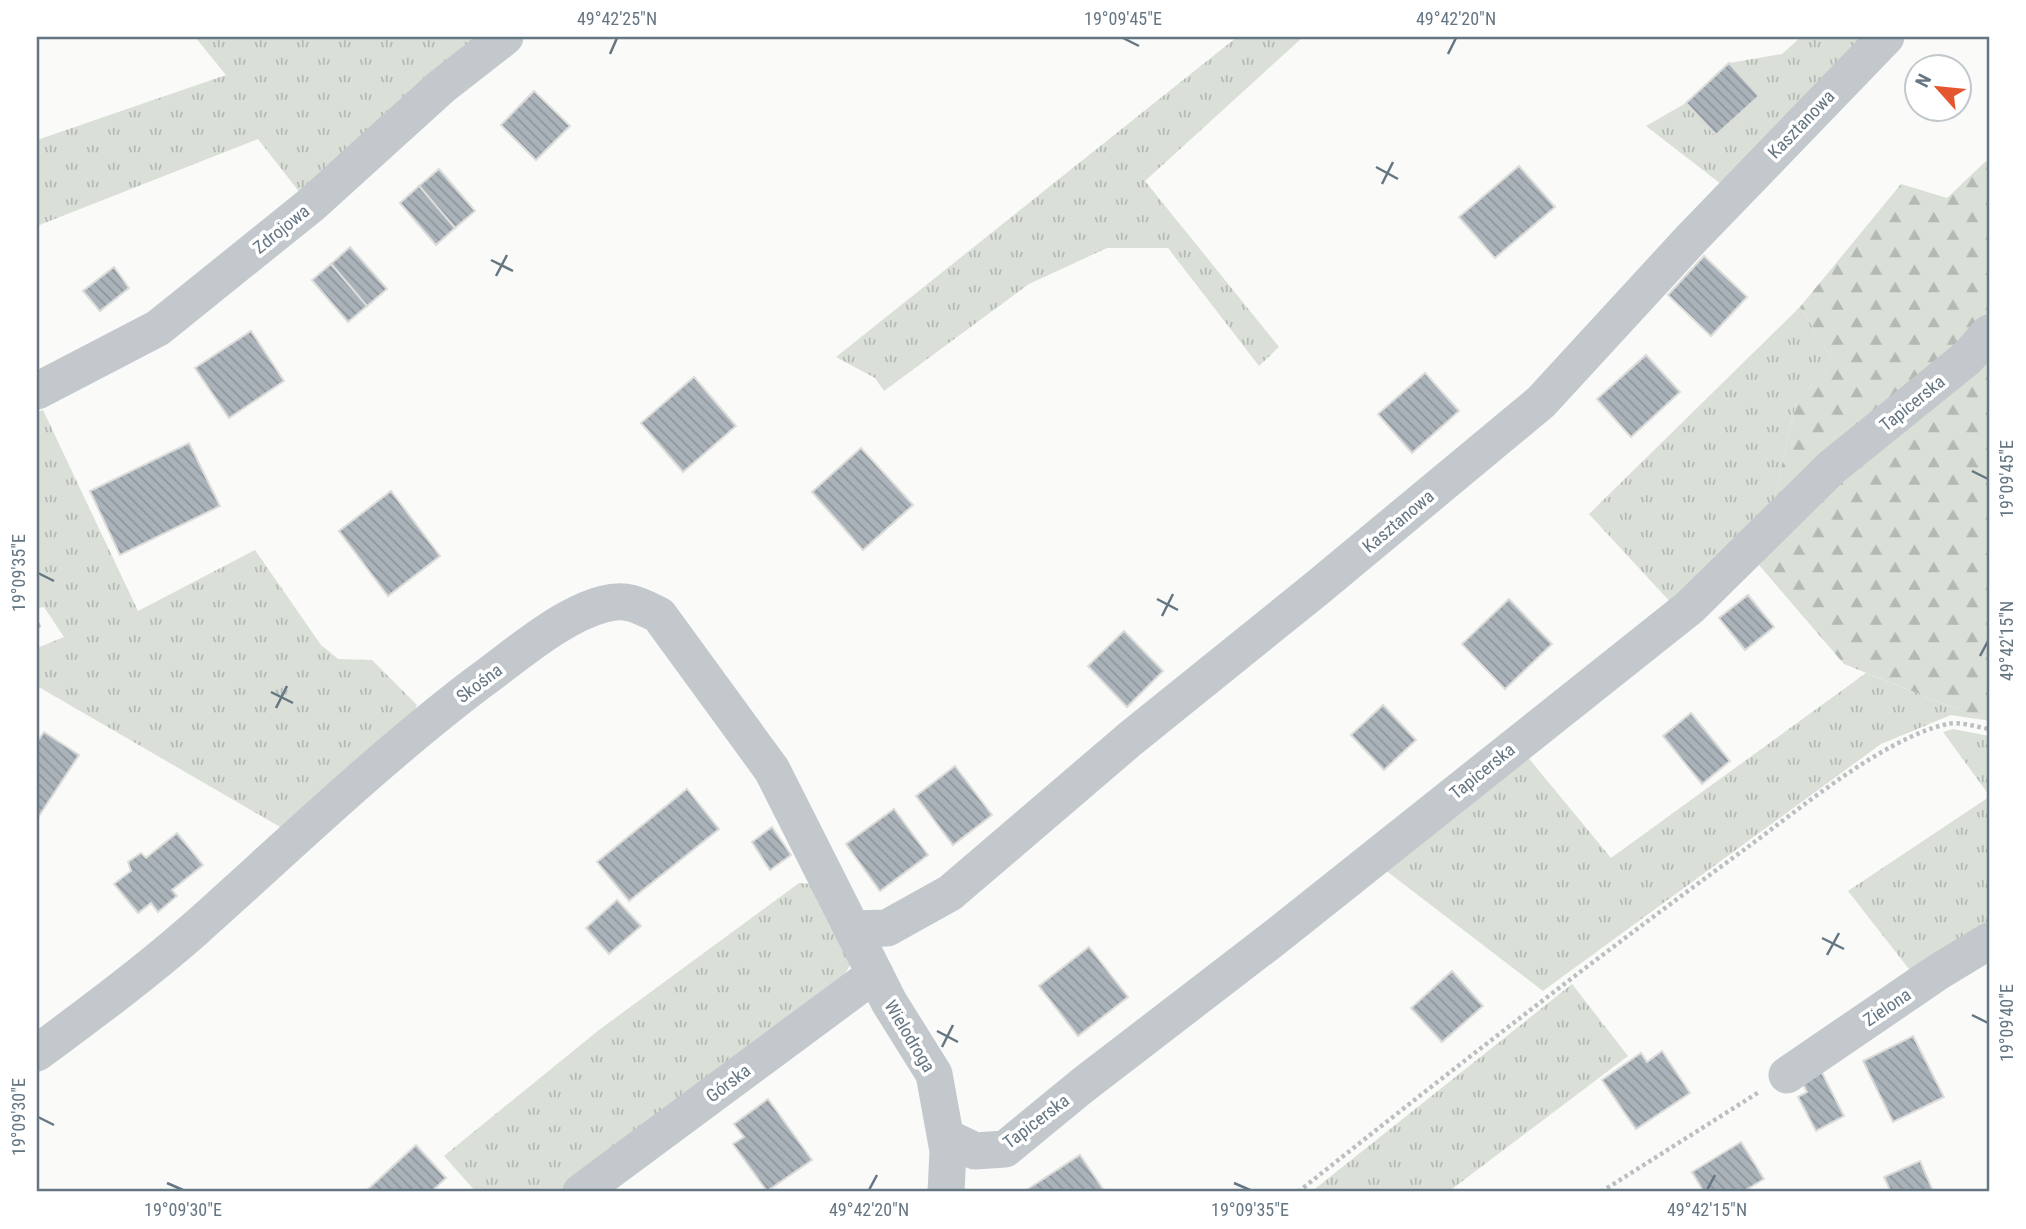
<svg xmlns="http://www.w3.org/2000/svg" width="2026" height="1229" viewBox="0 0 2026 1229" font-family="'Roboto Condensed',sans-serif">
	<defs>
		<pattern id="grass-tufts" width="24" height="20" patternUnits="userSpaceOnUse" patternTransform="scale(1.75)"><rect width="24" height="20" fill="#dadfd7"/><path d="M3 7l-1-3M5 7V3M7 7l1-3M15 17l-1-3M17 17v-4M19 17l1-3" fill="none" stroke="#b4b9b4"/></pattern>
		<pattern id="forest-firs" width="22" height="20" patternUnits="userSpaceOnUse" patternTransform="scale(1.75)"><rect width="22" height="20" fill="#dadfd7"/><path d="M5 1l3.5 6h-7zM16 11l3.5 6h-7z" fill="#b4b9b4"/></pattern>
		<pattern id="building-back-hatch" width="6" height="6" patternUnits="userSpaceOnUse" patternTransform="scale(1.75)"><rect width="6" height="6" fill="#aab3b9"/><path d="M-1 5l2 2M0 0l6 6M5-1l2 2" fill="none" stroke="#8e969c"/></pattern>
	</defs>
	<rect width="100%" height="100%" fill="#fafaf8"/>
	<g fill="url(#grass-tufts)">
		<path d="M195,37H501L304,198L258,139L37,226V140L226,75Z"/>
		<path d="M1237,37H1303L1145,181L1279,347L1259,366L1168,248H1107L1029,284L884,391L875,378L836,357Z"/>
		<path d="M1801,37H1871L1721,184L1646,126L1686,103L1716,135L1759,96L1729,63L1782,54Z"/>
		<path d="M1800,307L1834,361L1796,403L1772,508L1673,605L1589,514Z"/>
		<path d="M43,410L138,611L255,550L321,645L338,659L372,660L417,705L407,729L287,831L37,686V648L64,637L44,607L37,608V412Z"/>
		<path d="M1866,673L1984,720L1951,715L1881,744L1543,991L1380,866L1521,749L1611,858Z"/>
		<path d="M1953,729L1989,736V795L1943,732Z"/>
		<path d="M1989,797V934L1916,978L1848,891Z"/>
		<path d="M799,883L821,885L854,959L839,983L566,1192H476L444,1156L599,1030Z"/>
		<path d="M1572,984L1628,1056L1448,1192H1311Z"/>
	</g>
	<path fill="url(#forest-firs)" d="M1986,161L1989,164V721L1984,720L1844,664L1759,565L1796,403L1834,361L1800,307L1901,184L1947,198Z"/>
	<g fill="url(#building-back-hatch)" stroke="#dcdcda" stroke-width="2">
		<path d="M1729,63L1759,96L1716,135L1686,103Z"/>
		<path d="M534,91L570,126L536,160L501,125Z"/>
		<path d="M1519,166L1555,207L1495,258L1459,217Z"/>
		<path d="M439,169L475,211L455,228L419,186Z"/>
		<path d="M419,186L455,228L436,245L400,203Z"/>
		<path d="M350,247L387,289L367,306L331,264Z"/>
		<path d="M1704,256L1747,297L1711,336L1668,295Z"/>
		<path d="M331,264L367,306L348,322L312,280Z"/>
		<path d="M114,267L129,288L100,311L83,291Z"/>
		<path d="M251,331L284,381L229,418L195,368Z"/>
		<path d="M1646,355L1680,392L1631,437L1597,399Z"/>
		<path d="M1425,373L1459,411L1412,453L1378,414Z"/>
		<path d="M694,377L736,426L683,472L641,423Z"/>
		<path d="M189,443L220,506L120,555L90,491Z"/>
		<path d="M861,448L913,505L863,550L812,492Z"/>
		<path d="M391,491L440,556L388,596L339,531Z"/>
		<path d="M1748,595L1774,627L1745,650L1719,618Z"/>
		<path d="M1509,599L1552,644L1505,689L1462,644Z"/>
		<path d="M1124,631L1163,671L1127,707L1088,666Z"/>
		<path d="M1383,705L1416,740L1384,770L1351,735Z"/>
		<path d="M1691,713L1730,761L1702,784L1663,736Z"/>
		<path d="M44,732L79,755L37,819V742Z"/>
		<path d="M955,766L992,815L953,845L916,796Z"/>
		<path d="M687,789L719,829L629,901L597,862Z"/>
		<path d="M894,809L928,855L880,891L846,844Z"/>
		<path d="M772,827L791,855L770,870L752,842Z"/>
		<path d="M177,833L203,865L172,890L177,896L158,912L151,903L138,913L114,884L131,871L128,862L141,853L146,858Z"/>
		<path d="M617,900L641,926L609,954L586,928Z"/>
		<path d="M1089,947L1128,997L1078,1036L1039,986Z"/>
		<path d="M1452,971L1483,1006L1442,1042L1411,1008Z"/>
		<path d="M1913,1036L1944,1097L1893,1122L1863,1061Z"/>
		<path d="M1662,1051L1690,1093L1636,1129L1602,1080L1641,1053L1647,1062Z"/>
		<path d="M1820,1069L1844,1116L1816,1131L1798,1097L1807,1092L1801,1080Z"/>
		<path d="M768,1099L812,1160L767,1191L733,1144L744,1137L734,1124Z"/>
		<path d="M1741,1142L1764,1179L1742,1192H1704L1692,1172Z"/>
		<path d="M416,1145L446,1178L431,1192H365Z"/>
		<path d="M1080,1155L1105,1192H1026L1025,1191Z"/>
		<path d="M1920,1161L1933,1191L1891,1192L1884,1177Z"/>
	</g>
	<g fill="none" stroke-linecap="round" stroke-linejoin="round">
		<g stroke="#bbbfc2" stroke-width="4.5" stroke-dasharray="3.5 3.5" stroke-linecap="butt">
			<path d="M37,626L43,624"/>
			<path d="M1298,1192C1445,1075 1593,960 1745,849C1800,809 1882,739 1947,724C1959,721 1977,727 1989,729"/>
			<path d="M1601,1192L1759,1092"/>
		</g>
		<g stroke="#c3c8cc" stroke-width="37">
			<path d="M37,391L158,328L312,204L441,87L505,37"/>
			<path d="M852,929L887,928L950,893L1130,739L1316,589L1541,402L1691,239L1886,37"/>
			<path d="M37,1053C91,1013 145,973 195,929C289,845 379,758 479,682C515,656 561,615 604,604C627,598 639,605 659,615L772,770L889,1002L934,1074L948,1151L946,1192"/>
			<path d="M1787,1075L1938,972L1989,941"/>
			<path d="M946,1137L975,1151L1005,1149L1083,1085L1273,939L1690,607L1832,467L1967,358L1989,333"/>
			<path d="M581,1192L875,974"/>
		</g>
	</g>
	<path fill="none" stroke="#657683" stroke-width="2.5" d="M1123,38L1139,46M610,54L617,38M1448,54L1456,38M1376,167L1398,179M1382,184L1393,162M491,260L513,271M496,276L507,255M1972,471L1988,479M38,573L54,581M1157,599L1178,610M1162,616L1173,594M1980,656L1988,641M271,692L293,703M276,708L287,686M1822,938L1844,949M1827,955L1839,933M1972,1015L1988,1023M937,1031L958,1042M942,1047L953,1025M38,1117L54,1125M167,1183L183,1190M1234,1183L1250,1190M869,1190L877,1175M1707,1190L1715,1175"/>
	<g text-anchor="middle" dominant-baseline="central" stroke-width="7" stroke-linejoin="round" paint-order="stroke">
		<g font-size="18" fill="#657683" stroke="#fff">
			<text transform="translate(1801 124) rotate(-46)">Kasztanowa</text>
			<text transform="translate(281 229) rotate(-39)">Zdrojowa</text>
			<text transform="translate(1912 403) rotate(-39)">Tapicerska</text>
			<text transform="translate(1398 521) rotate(-40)">Kasztanowa</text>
			<text transform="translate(479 683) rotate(-37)">Skośna</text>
			<text transform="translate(1482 771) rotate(-39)">Tapicerska</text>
			<text transform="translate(1887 1007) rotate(-34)">Zielona</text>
			<text transform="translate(910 1036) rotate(59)">Wielodroga</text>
			<text transform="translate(728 1083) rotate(-37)">Górska</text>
			<text transform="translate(1036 1121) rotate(-37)">Tapicerska</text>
		</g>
	</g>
	<rect width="2026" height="1229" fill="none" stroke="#ffffff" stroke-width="77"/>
	<g transform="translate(1938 88) rotate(297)"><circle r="33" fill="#ffffff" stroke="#c1c8cd" stroke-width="2"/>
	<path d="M0-5L12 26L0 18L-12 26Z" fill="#e4572e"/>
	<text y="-10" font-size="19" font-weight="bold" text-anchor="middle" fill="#657683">N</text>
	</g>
	<rect x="38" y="38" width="1950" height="1152" fill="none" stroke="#657683" stroke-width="2.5"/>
	<g font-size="18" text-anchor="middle" fill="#657683">
		<text x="617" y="25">49°42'25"N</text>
		<text x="1123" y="25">19°09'45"E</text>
		<text x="1456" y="25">49°42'20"N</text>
		<text transform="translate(2007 479) rotate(-90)" y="6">19°09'45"E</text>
		<text transform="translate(19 573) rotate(-90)" y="6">19°09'35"E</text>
		<text transform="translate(2007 641) rotate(-90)" y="6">49°42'15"N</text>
		<text transform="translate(2007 1023) rotate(-90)" y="6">19°09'40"E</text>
		<text transform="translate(19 1117) rotate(-90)" y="6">19°09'30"E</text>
		<text x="183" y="1216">19°09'30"E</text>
		<text x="869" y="1216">49°42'20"N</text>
		<text x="1250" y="1216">19°09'35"E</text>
		<text x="1707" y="1216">49°42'15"N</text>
	</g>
</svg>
